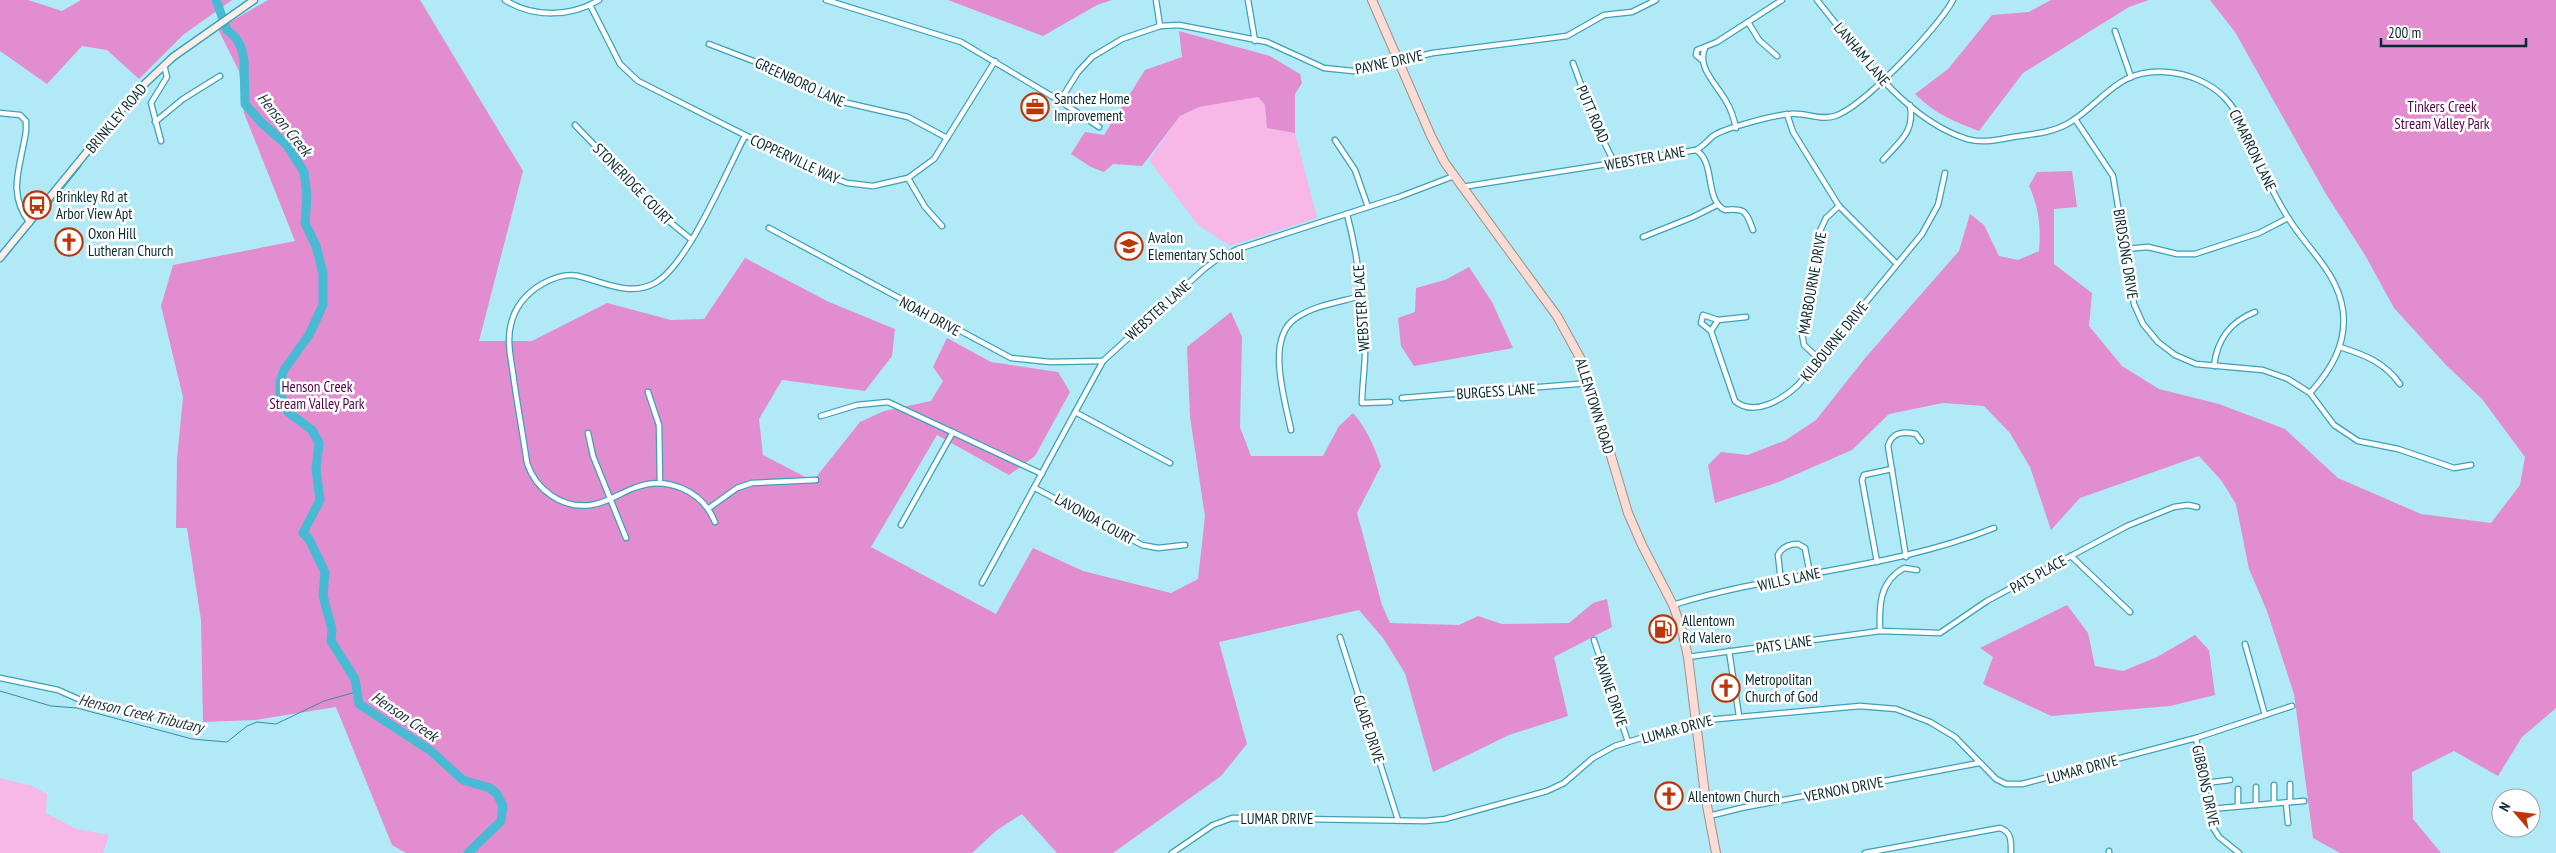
<svg xmlns="http://www.w3.org/2000/svg" width="2556" height="853" viewBox="0 0 2556 853" font-family="'PT Sans Narrow',sans-serif">
	<rect width="100%" height="100%" fill="#b1e9f7"/>
	<g fill="#f7b8e8">
		<path d="M1258,97L1265,105L1267,128L1295,133L1317,218L1230,246L1197,224L1149,160L1180,116L1199,107Z"/>
		<path d="M0,778L32,786L47,794L46,813L76,829L109,835L103,853H0Z"/>
	</g>
	<g fill="#e28dcf">
		<path d="M0,0H28L62,11L81,0H232L183,35L139,79L107,50L82,46L47,84L0,51Z"/>
		<path d="M268,0H420L523,171L479,341H532L607,303L671,320L704,319L745,258L829,302L895,329L892,356L865,391L782,380L759,419L763,455L813,481L860,422L884,411L931,401L943,381L933,367L947,338L991,362L1058,372L1070,392L1035,456L1009,475L937,435L871,547L996,614L1033,548L1083,571L1171,593L1198,579L1205,516L1190,417L1187,347L1231,312L1242,337L1240,427L1251,456H1323L1339,426L1353,413C1367,429 1374,446 1381,466L1357,513L1382,605L1390,623L1459,625L1478,616L1502,624L1569,623L1593,603L1607,599L1612,627L1554,657L1568,716L1509,735L1433,772L1405,673L1383,638L1359,610L1219,642L1247,744L1221,776L1113,853H1057L1022,814L997,830L972,853H406L392,845L336,707L255,720L203,722L201,620L187,528H176L177,459L183,397L161,306L173,265L295,241L244,113L239,71L218,29Z"/>
		<path d="M948,0H1112L1097,5L1043,36Z"/>
		<path d="M2051,0H2149L2129,7L2023,73L1979,131C1954,122 1934,113 1915,94L1948,69L1992,15L2029,12Z"/>
		<path d="M2210,0H2556V708L2522,737L2498,776L2454,751L2412,772L2413,819L2441,853H2340L2313,838L2294,694L2267,611L2249,569L2236,504L2221,480L2199,456L2080,498L2051,530L2030,467L2010,433L1984,406L1943,403L1889,414L1852,450L1776,483L1715,503L1708,465L1721,452L1748,455L1786,440L1816,420L1866,357L1959,251L1970,214L1984,225L1999,256L2018,260L2039,251C2041,228 2039,207 2029,186L2037,172L2072,171L2077,207L2054,209V264L2092,293L2089,326L2122,366L2159,389L2219,404L2285,429L2338,478L2421,514L2491,523L2520,485L2525,457L2482,399L2446,365L2394,308L2365,255L2326,194L2235,32Z"/>
		<path d="M1179,31L1270,56L1300,74L1302,83L1295,94V133L1267,128L1265,105L1258,97L1199,107L1180,116L1142,166L1113,164L1104,172L1091,167L1071,154L1085,132L1104,135L1145,70L1182,57Z"/>
		<path d="M1469,267L1492,302L1513,348L1414,366L1401,346L1398,318L1415,312L1416,288L1445,280Z"/>
		<path d="M2067,605L2088,633L2095,666L2123,671L2157,657L2195,635L2209,650L2215,695L2170,706L2051,716L1983,684L1993,657L1980,648Z"/>
	</g>
	<g fill="none" stroke-linecap="round" stroke-linejoin="round">
		<g stroke="#358ea2" stroke-width="1">
			<path d="M49,206L81,166"/>
			<path d="M0,691L51,706L77,708L192,739L227,742L247,726L257,722L276,724L324,701L356,692"/>
		</g>
		<path stroke="#49bad3" stroke-width="9" d="M216,0L227,30L236,38L241,47L244,60L245,104L262,123L287,145L304,172L307,196L305,223L316,246L323,273V305L309,335L284,370L280,382V393L288,412L312,430L319,443L316,469L320,500L303,533L309,539L325,572L323,596L332,629L331,641L355,679L359,704L431,751L463,780L490,788L497,794L503,806L501,821L468,853"/>
		<g stroke="#39a2b9" stroke-width="7">
			<g id="minor">
				<path d="M505,0C533,18 571,17 599,0"/>
				<path d="M826,0L961,42L1060,101L1099,127"/>
				<path d="M1156,0L1160,26"/>
				<path d="M1248,0L1255,41"/>
				<path d="M1817,0C1856,48 1902,117 1964,138C1980,144 1997,140 2013,137C2032,134 2052,133 2069,123C2104,102 2116,69 2165,72C2186,73 2210,82 2225,98C2241,115 2247,136 2256,156C2266,177 2275,197 2287,216C2306,248 2338,272 2343,311C2347,344 2331,370 2310,393"/>
				<path d="M590,5L620,64L638,81L816,171L847,183L873,186L908,178L934,159L995,61"/>
				<path d="M1748,22L1759,40L1777,56"/>
				<path d="M2115,31L2131,77"/>
				<path d="M709,44L756,62L830,99L908,117L947,138"/>
				<path d="M1705,48C1696,68 1718,85 1727,103C1732,111 1734,119 1736,128"/>
				<path d="M1702,60L1696,55L1697,50L1717,42L1782,0"/>
				<path d="M1573,63L1597,128L1615,164"/>
				<path d="M1060,101L1078,72L1092,57L1122,39L1160,26L1179,25L1267,42L1324,68L1353,71L1433,53L1567,36L1604,15L1632,12L1656,0"/>
				<path d="M0,113L20,115L26,121V131C21,166 6,193 30,223"/>
				<path d="M1787,114L1793,132L1839,206L1897,264"/>
				<path d="M2075,119L2113,176L2134,304L2143,324L2158,342L2175,355L2196,364L2263,370L2288,379L2310,393L2334,425L2358,441L2398,449L2454,468L2471,465"/>
				<path d="M155,122L183,99L220,76"/>
				<path d="M575,125L665,218L692,240"/>
				<path d="M1335,140L1355,170L1368,207"/>
				<path d="M161,141L151,103L167,77L164,65"/>
				<path d="M1696,150C1716,162 1704,200 1725,210C1745,208 1746,211 1753,230"/>
				<path d="M1883,160C1900,141 1915,132 1910,105"/>
				<path d="M908,178L925,207L942,226"/>
				<path d="M1462,187L1696,150C1704,146 1707,141 1713,136C1724,128 1775,115 1790,114C1805,112 1820,121 1835,116C1863,107 1939,27 1953,0"/>
				<path d="M1347,214C1359,260 1364,305 1365,352C1365,369 1362,386 1362,403L1390,402"/>
				<path d="M769,228L1011,358L1050,362L1103,361"/>
				<path d="M1643,237L1693,217L1717,205"/>
				<path d="M2125,249L2148,247L2177,254H2195L2259,233L2288,218"/>
				<path d="M1718,320L1711,331L1735,401C1754,417 1782,400 1798,385L1922,234L1938,205L1945,173"/>
				<path d="M1711,331L1701,323L1703,315L1718,320L1746,317"/>
				<path d="M2340,347C2365,355 2384,362 2400,384"/>
				<path d="M1819,359L1804,345L1801,328L1819,233L1826,218L1839,206"/>
				<path d="M2214,366C2217,339 2230,322 2255,312"/>
				<path d="M648,392L659,425L660,483"/>
				<path d="M1402,398L1590,383"/>
				<path d="M1075,412L1170,463"/>
				<path d="M821,416L857,405L888,402L1042,474"/>
				<path d="M1291,430C1285,400 1265,338 1296,318C1315,305 1340,302 1361,296"/>
				<path d="M588,433L593,456L626,538"/>
				<path d="M1035,488L1142,545L1158,548L1185,545"/>
				<path d="M709,508L737,488L752,483L816,480"/>
				<path d="M715,522C702,490 666,475 634,488C620,493 607,503 591,505C562,509 536,490 527,463C523,436 518,408 514,381C512,363 506,342 511,324C515,307 527,293 542,284C553,278 566,273 578,276C604,282 630,297 655,283C688,265 726,172 745,136"/>
				<path d="M901,525L953,432"/>
				<path d="M2071,556L2130,612"/>
				<path d="M1906,557L1888,446C1892,432 1903,431 1916,434L1921,441"/>
				<path d="M1877,562L1862,480L1864,475L1892,469"/>
				<path d="M1781,581L1778,555C1782,547 1790,544 1798,544L1805,548L1810,574"/>
				<path d="M982,583L1103,361L1204,269L1216,260L1238,249L1399,197L1454,176"/>
				<path d="M1673,605C1778,572 1890,570 1994,528"/>
				<path d="M1880,631C1879,606 1879,582 1904,568L1917,570"/>
				<path d="M1340,637L1398,820"/>
				<path d="M1594,640L1628,742"/>
				<path d="M2245,644L2265,715"/>
				<path d="M1729,651L1739,716"/>
				<path d="M1688,657L1880,631L1940,633L1987,601L2127,526L2174,507L2188,505L2197,507"/>
				<path d="M0,678L58,690L85,702L117,711"/>
				<path d="M2196,738L2212,826L2219,837L2239,853"/>
				<path d="M2205,783L2230,780"/>
				<path d="M2290,784V802"/>
				<path d="M2274,785V803"/>
				<path d="M2256,787V805"/>
				<path d="M2286,803L2288,823"/>
				<path d="M2238,806V789"/>
				<path d="M2210,809L2304,801"/>
				<path d="M1709,816L1741,808L1979,763"/>
				<path d="M2109,851V853"/>
				<path d="M1172,853L1213,825L1232,818L1425,821L1445,819L1547,791L1564,783L1593,758L1615,746L1696,721L1860,706L1896,709L1930,722L1955,737L1996,779L2006,784H2022L2196,738L2292,706"/>
				<path d="M1865,853L2000,828C2012,832 2011,842 2011,853"/>
			</g>
		</g>
		<g stroke="#39a2b9" stroke-width="9">
			<path id="secondary" d="M0,258L135,93L173,57L254,0"/>
		</g>
		<g stroke="#a48e88" stroke-width="10">
			<path id="primary" d="M1372,0L1431,136L1445,163L1557,316L1584,365L1628,513L1642,545L1673,605L1682,630L1688,657L1705,795L1716,853"/>
		</g>
		<use href="#minor" stroke="#fff" stroke-width="4.5"/>
		<use href="#secondary" stroke="#fdeeea" stroke-width="6"/>
		<use href="#primary" stroke="#fbdcd4" stroke-width="8"/>
	</g>
	<defs>
		<g id="office-ring" transform="scale(1.4375)"><circle r="9.5" fill="#fff" stroke="#be350a" stroke-width="1.5"/><path d="M-6-3h4V-5.5h4V-3h4V5H-6ZM-1-4.5V-3h2v-1.5ZM-6 0V1H6V0Z" fill="#be350a"/></g>
		<g id="bus-ring" transform="scale(1.4375)"><circle r="9.5" fill="#fff" stroke="#be350a" stroke-width="1.5"/><path d="M-5-6H5V4H4V6H2V4H-2V6H-4V4H-5ZM-3.5-4V0h7V-4ZM-3.5 1.2v1.5H-2V1.2ZM2 1.2v1.5H3.5V1.2Z" fill="#be350a"/></g>
		<g id="church-ring" transform="scale(1.4375)"><circle r="9.5" fill="#fff" stroke="#be350a" stroke-width="1.5"/><path d="M-1.2-6h2.4v3.5h3.3v2.4h-3.3V6h-2.4V-.1h-3.3v-2.4h3.3Z" fill="#be350a"/></g>
		<g id="school-ring" transform="scale(1.4375)"><circle r="9.5" fill="#fff" stroke="#be350a" stroke-width="1.5"/><path d="M0-5L7-2L0 1L-7-2ZM-4 1L0 2.5L4 1V4Q0 6-4 4Z" fill="#be350a"/></g>
		<g id="fuel-ring" transform="scale(1.4375)"><circle r="9.5" fill="#fff" stroke="#be350a" stroke-width="1.5"/><path d="M-5.5-6h7V0h2V4h1.3V-2.5L3-4.5l.8-.8L6-3V5H2.5V1h-1V6h-7ZM-4.2-4.7v3.2H.2V-4.7Z" fill="#be350a"/></g>
	</defs>
	<g fill-rule="evenodd">
		<use href="#office-ring" x="1035" y="107"/>
		<use href="#bus-ring" x="37" y="205"/>
		<use href="#church-ring" x="69" y="242"/>
		<use href="#school-ring" x="1129" y="246"/>
		<use href="#fuel-ring" x="1663" y="629"/>
		<use href="#church-ring" x="1726" y="688"/>
		<use href="#church-ring" x="1669" y="796"/>
	</g>
	<g text-anchor="middle" dominant-baseline="central" stroke-width="5" stroke-linejoin="round" paint-order="stroke">
		<g font-size="15" fill="#072930" stroke="#fff">
			<text transform="translate(1862 54) rotate(50)">LANHAM LANE</text>
			<text transform="translate(1389 62) rotate(-12)">PAYNE DRIVE</text>
			<text transform="translate(800 82) rotate(25)">GREENBORO LANE</text>
			<text transform="translate(1593 114) rotate(67)">PUTT ROAD</text>
			<text transform="translate(116 118) rotate(-50)">BRINKLEY ROAD</text>
			<text transform="translate(2253 150) rotate(64)">CIMARRON LANE</text>
			<text transform="translate(1645 158) rotate(-10)">WEBSTER LANE</text>
			<text transform="translate(795 159) rotate(25)">COPPERVILLE WAY</text>
			<text transform="translate(633 184) rotate(46)">STONERIDGE COURT</text>
			<text transform="translate(2126 254) rotate(81)">BIRDSONG DRIVE</text>
			<text transform="translate(1812 283) rotate(-80)">MARBOURNE DRIVE</text>
			<text transform="translate(1361 308) rotate(-94)">WEBSTER PLACE</text>
			<text transform="translate(1158 310) rotate(-42)">WEBSTER LANE</text>
			<text transform="translate(930 316) rotate(28)">NOAH DRIVE</text>
			<text transform="translate(1834 341) rotate(-51)">KILBOURNE DRIVE</text>
			<text transform="translate(1496 391) rotate(-4)">BURGESS LANE</text>
			<text transform="translate(1595 406) rotate(73)">ALLENTOWN ROAD</text>
			<text transform="translate(1095 519) rotate(29)">LAVONDA COURT</text>
			<text transform="translate(2038 574) rotate(-29)">PATS PLACE</text>
			<text transform="translate(1789 579) rotate(-12)">WILLS LANE</text>
			<text transform="translate(1784 644) rotate(-8)">PATS LANE</text>
			<text transform="translate(1611 691) rotate(71)">RAVINE DRIVE</text>
			<text transform="translate(1369 729) rotate(72)">GLADE DRIVE</text>
			<text transform="translate(1677 729) rotate(-15)">LUMAR DRIVE</text>
			<text transform="translate(2082 769) rotate(-15)">LUMAR DRIVE</text>
			<text transform="translate(2206 786) rotate(78)">GIBBONS DRIVE</text>
			<text transform="translate(1844 789) rotate(-11)">VERNON DRIVE</text>
			<text x="1277" y="818">LUMAR DRIVE</text>
		</g>
		<g font-size="15" fill="#072930" stroke="#fff" text-anchor="start">
			<text x="1054" y="98">Sanchez Home<tspan x="1054" dy="17">Improvement</tspan></text>
			<text x="56" y="196">Brinkley Rd at<tspan x="56" dy="17">Arbor View Apt</tspan></text>
			<text x="88" y="233">Oxon Hill<tspan x="88" dy="17">Lutheran Church</tspan></text>
			<text x="1148" y="237">Avalon<tspan x="1148" dy="17">Elementary School</tspan></text>
			<text x="1682" y="620">Allentown<tspan x="1682" dy="17">Rd Valero</tspan></text>
			<text x="1745" y="679">Metropolitan<tspan x="1745" dy="17">Church of God</tspan></text>
			<text x="1688" y="796">Allentown Church</text>
		</g>
		<g font-size="15" fill="#520347" stroke="#fff">
			<text x="2442" y="106">Tinkers Creek<tspan x="2442" dy="17">Stream Valley Park</tspan></text>
			<text x="317" y="386">Henson Creek<tspan x="317" dy="17">Stream Valley Park</tspan></text>
		</g>
		<g font-size="16" font-style="italic" fill="#243d43" stroke="#fff">
			<text transform="translate(285 124) rotate(51)">Henson Creek</text>
			<text transform="translate(141 713) rotate(13)">Henson Creek Tributary</text>
			<text transform="translate(405 716) rotate(34)">Henson Creek</text>
		</g>
	</g>
	<g transform="translate(2516 813) rotate(298)"><circle r="24" fill="#ffffff" stroke="#9ca9ac"/>
	<path d="M0-4L9 19L0 12L-9 19Z" fill="#be350a"/>
	<text y="-8" font-size="14" font-weight="bold" text-anchor="middle" fill="#072930">N</text>
	</g>
	<path d="M2381 38v8h145v-8" fill="none" stroke="#072930" stroke-width="2.5"/>
	<text x="2388" y="38" font-size="15" fill="#072930" stroke="#ffffff" stroke-width="4" paint-order="stroke">200 m</text>
</svg>
